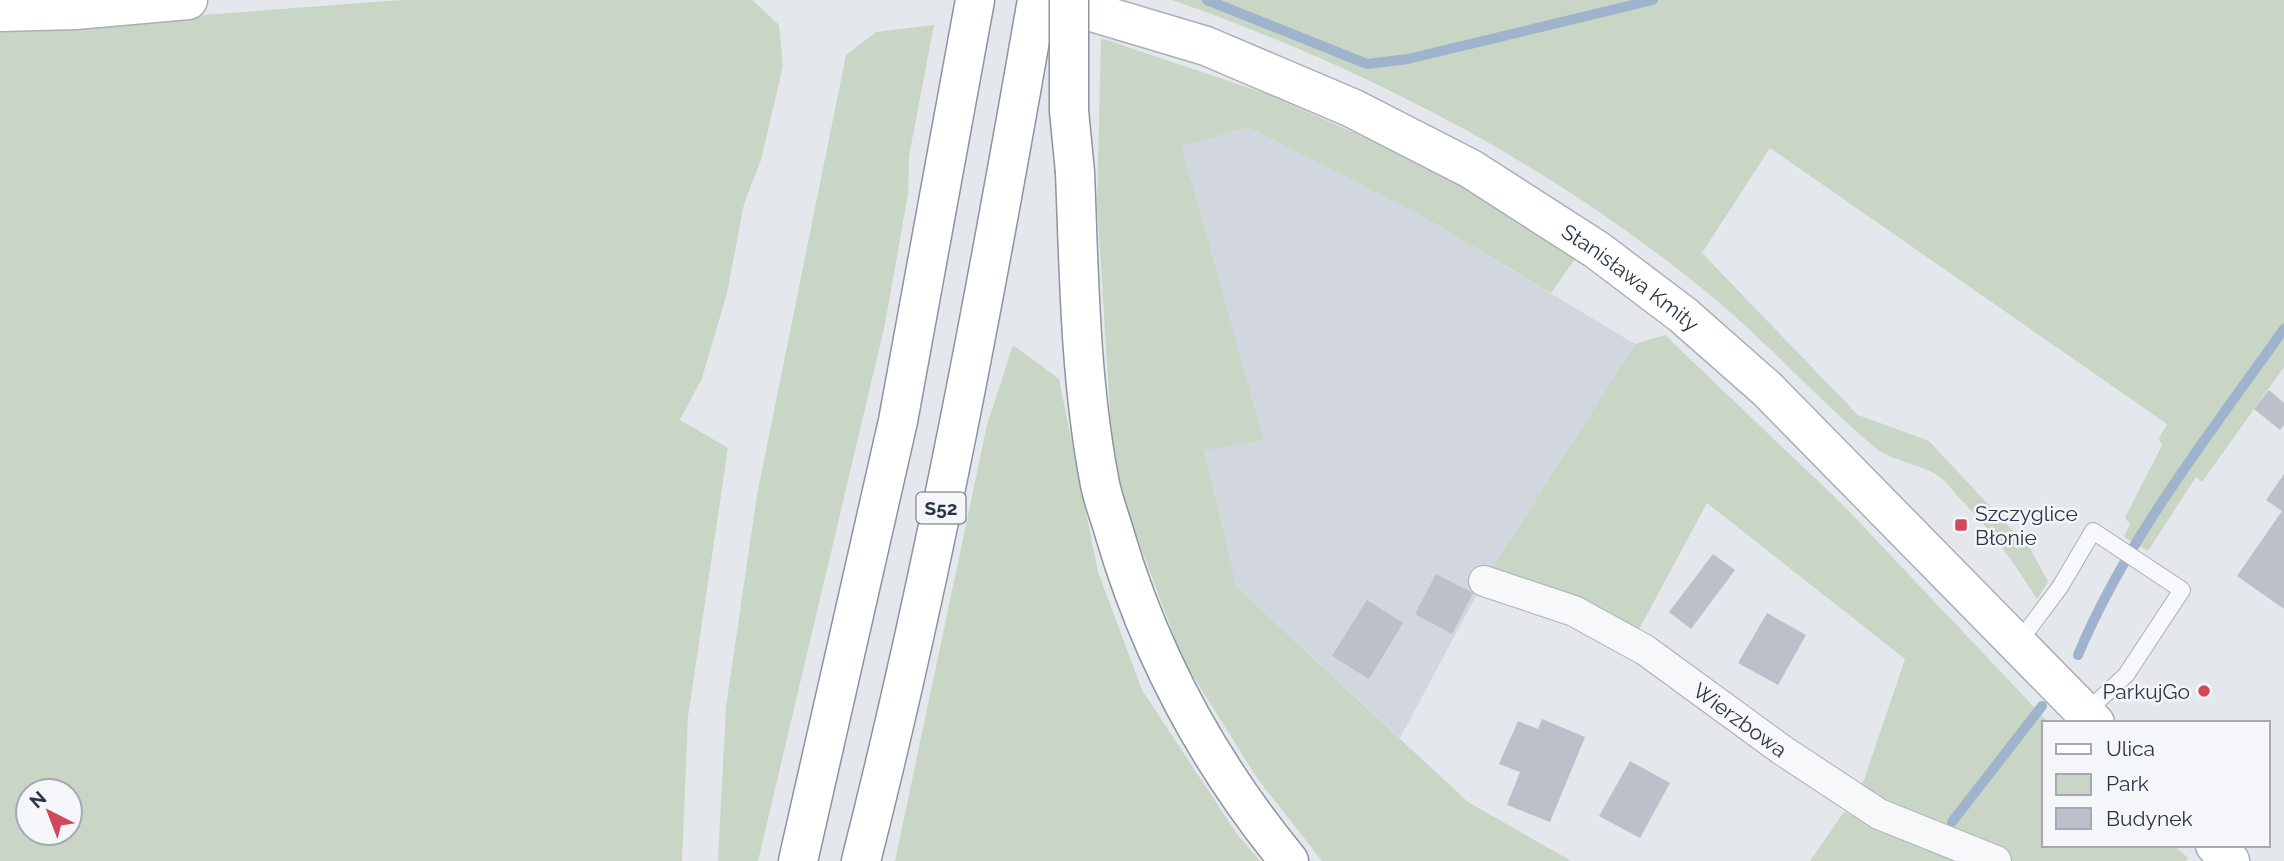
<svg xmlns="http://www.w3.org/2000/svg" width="2284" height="861" viewBox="0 0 2284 861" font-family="Raleway,sans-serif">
	<rect width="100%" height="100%" fill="#e4e7ec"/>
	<path fill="#d2d6de" d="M1248,127L1422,216L1635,344L1484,581L1400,738L1237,587L1204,449L1262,440L1182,145Z"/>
	<g fill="#c9d6c5" fill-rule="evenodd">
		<path d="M402,0H752L779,25L783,66L761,160L744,204L727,293L702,378L680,420L728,448L688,717L682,861H0V30ZM28,791H70V833H28Z"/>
		<path d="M1172,0H2284V367L2202,482L2196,477L2148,551L2124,537L2130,524L2125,518L2162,445L2159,438L2167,424L1770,148L1702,253L1858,415L1929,441L2031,550L2048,582L2037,599C2014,563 1992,531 1962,501C1955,494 1948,483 1940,477C1920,463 1891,462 1872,445C1811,393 1758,332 1694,282C1538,157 1360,66 1172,0Z"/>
		<path d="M934,25L909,156L908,194L885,324L758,861H718L726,707L757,495L846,55L876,32Z"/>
		<path d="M1101,38L1264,93L1426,164L1577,256L1551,293L1422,216L1248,127L1182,146L1263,440L1204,450L1237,587L1468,802L1571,861H1322L1257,778L1183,660L1114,476L1097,203Z"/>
		<path d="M1665,335L1845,507L2049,723H2044V845H2173L2188,858L2186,861H2013L1903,817L1858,790L1864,780L1905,659L1707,503L1636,635L1491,570L1635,344Z"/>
		<path d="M1013,345L1059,379L1098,572L1142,690L1237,834L1260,861H895L987,425Z"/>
		<path d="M1844,812L1958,861H1810Z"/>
	</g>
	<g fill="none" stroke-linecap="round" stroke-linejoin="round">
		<g stroke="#9fb4cc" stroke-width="10">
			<path d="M1207,0L1367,64L1408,59L1653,0"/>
			<path d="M2078,655C2127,538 2211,432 2284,329"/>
			<path d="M1952,822L2042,706"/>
		</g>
	</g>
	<g fill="#bbc0ca">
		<path d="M2269,390L2284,403V425L2280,430L2254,409Z"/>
		<path d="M2284,474V609L2237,576L2282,511L2266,500Z"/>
		<path d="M1713,554L1735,570L1691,629L1669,612Z"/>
		<path d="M1436,574L1473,593L1452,634L1415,614Z"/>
		<path d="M1367,600L1403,623L1369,679L1332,656Z"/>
		<path d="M1767,613L1806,635L1778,685L1738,663Z"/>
		<path d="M1542,719L1585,737L1550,822L1507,805L1520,772L1499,764L1518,721L1538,729Z"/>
		<path d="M1630,761L1670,783L1640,838L1599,816Z"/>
	</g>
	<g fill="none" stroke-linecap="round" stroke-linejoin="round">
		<g stroke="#a9aeb7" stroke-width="18">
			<path id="service" d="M2018,643L2060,587L2093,531L2182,590L2126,675L2085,713"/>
		</g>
		<g stroke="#a9aeb7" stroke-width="32">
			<g id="minor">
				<path id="s1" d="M1484,581L1574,611L1645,650L1782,750L1879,814L1996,861"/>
			</g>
		</g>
		<g stroke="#a9aeb7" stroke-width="41">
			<g id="secondary">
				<path id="s2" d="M1052,0L1206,46L1352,108L1471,169L1597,250L1683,315L1767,389L2095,723"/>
				<path d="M0,12L75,10L188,0"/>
				<path d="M2215,845L2230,861"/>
			</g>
		</g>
		<g stroke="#8b94a3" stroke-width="41">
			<g id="motorway">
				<path d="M1075,172C1079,274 1080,378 1099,479C1102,498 1110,517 1115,535C1150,654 1210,765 1289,861"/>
				<path d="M798,861L898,421L975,0"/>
				<path d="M861,861C933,577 987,288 1037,0"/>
			</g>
		</g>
		<use href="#service" stroke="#f7f8fa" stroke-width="16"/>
		<use href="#minor" stroke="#f7f8fa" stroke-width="30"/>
		<use href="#secondary" stroke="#fff" stroke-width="38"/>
		<use href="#motorway" stroke="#fff" stroke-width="38"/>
		<g stroke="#8b94a3" stroke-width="41" stroke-linecap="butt">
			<path id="motorway-bridge" d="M1069,0V111L1075,172"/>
		</g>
		<use href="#motorway-bridge" stroke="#fff" stroke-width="38"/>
	</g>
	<g fill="#d1495b" stroke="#f4f6f9" stroke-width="2.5">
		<rect x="1954" y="518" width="14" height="14" rx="3.5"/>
		<circle cx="2204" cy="691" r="7"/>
	</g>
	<g text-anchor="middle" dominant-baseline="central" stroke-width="5" stroke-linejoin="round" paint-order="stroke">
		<rect fill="#f4f6f9" stroke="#676e7b" stroke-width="2" x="916.5" y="492.5" width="49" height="31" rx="5"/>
		<g font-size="19" font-weight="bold" fill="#2b3445">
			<text x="941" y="508">S52</text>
		</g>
		<g font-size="21" fill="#2b3445" stroke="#f4f6f9">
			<text stroke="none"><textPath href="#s2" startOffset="646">Stanisława Kmity</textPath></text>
			<text stroke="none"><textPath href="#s1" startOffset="294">Wierzbowa</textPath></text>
		</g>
		<g font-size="21" fill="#2b3445" stroke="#f4f6f9" text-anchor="start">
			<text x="1975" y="513">Szczyglice<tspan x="1975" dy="24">Błonie</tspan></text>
			<text x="2190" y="691" text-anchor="end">ParkujGo</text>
		</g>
	</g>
	<rect x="2042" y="721" width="228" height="126" fill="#f4f6f9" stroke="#a4a8b1" stroke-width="2"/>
	<rect x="2056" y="744" width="35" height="10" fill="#ffffff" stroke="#a4a8b1" stroke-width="2"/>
	<text x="2106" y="756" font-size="21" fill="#2b3445">Ulica</text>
	<rect x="2056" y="774" width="35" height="21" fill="#c9d6c5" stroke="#a4a8b1" stroke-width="2"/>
	<text x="2106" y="791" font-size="21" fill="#2b3445">Park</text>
	<rect x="2056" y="808" width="35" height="21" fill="#bbc0ca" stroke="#a4a8b1" stroke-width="2"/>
	<text x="2106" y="826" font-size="21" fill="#2b3445">Budynek</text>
	<g transform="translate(49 812) rotate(318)"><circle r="33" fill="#f4f6f9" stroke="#a4a8b1" stroke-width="2"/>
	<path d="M0-5L12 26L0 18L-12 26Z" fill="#d1495b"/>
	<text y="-10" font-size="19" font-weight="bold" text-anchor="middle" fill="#2b3445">N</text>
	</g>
</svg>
